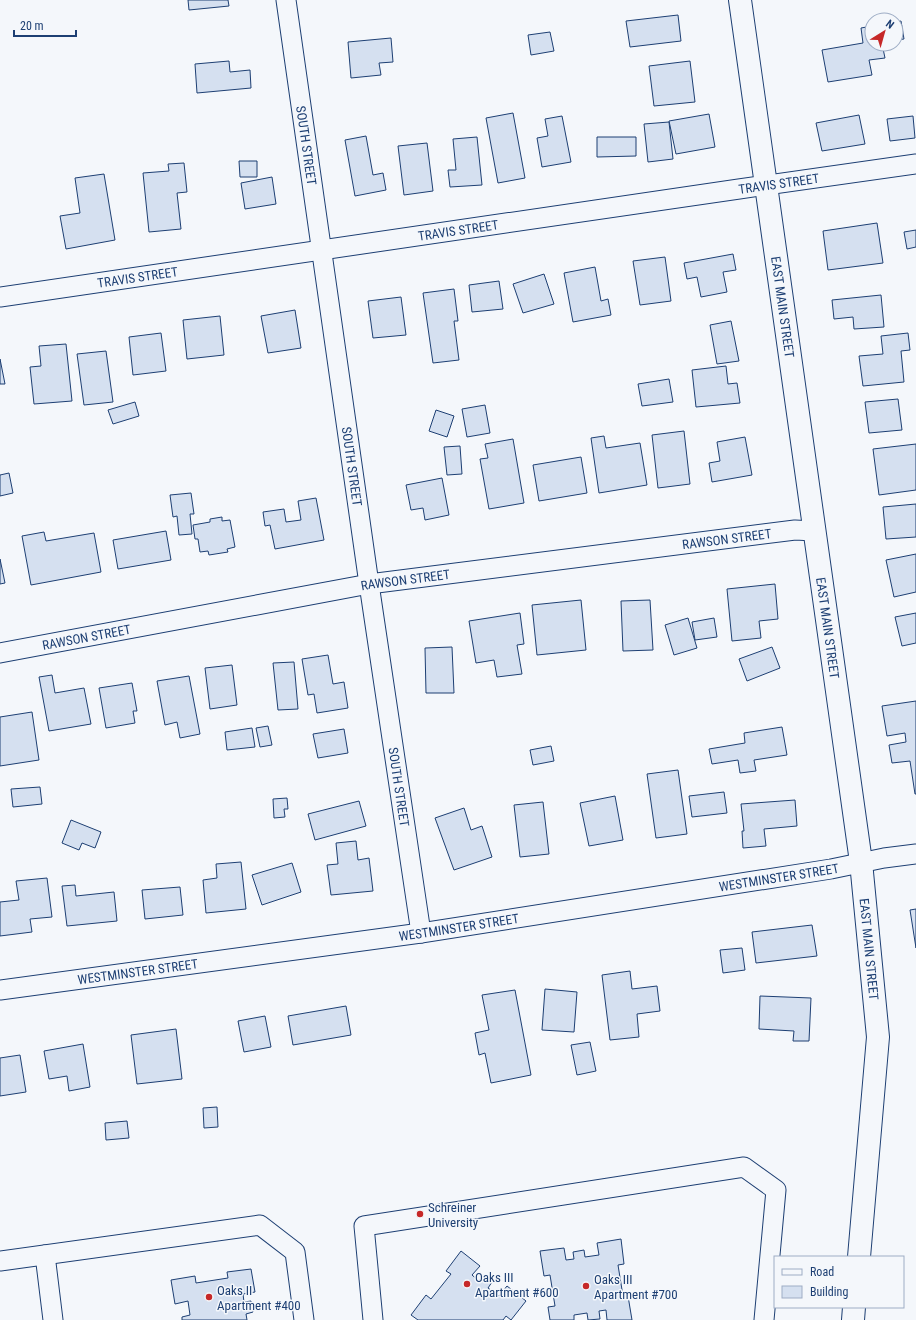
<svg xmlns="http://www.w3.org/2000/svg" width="916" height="1320" viewBox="0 0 916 1320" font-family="'Roboto Condensed',sans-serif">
	<rect width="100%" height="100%" fill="#f4f7fb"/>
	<g fill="#d5e0f0" stroke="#1d3f73">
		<path d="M188,0H228L229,6L189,10Z"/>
		<path d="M678,15L681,41L630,47L626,21Z"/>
		<path d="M901,21L904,39L896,40V22Z"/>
		<path d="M872,26V44H882L885,58L869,60L872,75L828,82L822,50L863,43L861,28Z"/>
		<path d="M550,32L554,51L531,55L528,35Z"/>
		<path d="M391,38L393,62L379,63L381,75L351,78L348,42Z"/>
		<path d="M229,61L230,72L250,70L251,88L197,93L195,64Z"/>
		<path d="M690,61L695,102L654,106L649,66Z"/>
		<path d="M513,113L525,178L498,183L486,118Z"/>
		<path d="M709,114L715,147L676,154L669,121Z"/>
		<path d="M859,115L865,144L822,151L816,123Z"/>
		<path d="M562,116L571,162L542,167L537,138L548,136L545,119Z"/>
		<path d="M913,116L915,138L890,141L887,119Z"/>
		<path d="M669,122L673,159L648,162L644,124Z"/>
		<path d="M366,136L373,175L383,173L386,190L355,196L345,140Z"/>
		<path d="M477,137L482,185L450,187L448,170H456L453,139Z"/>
		<path d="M597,137H636V156L597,157Z"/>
		<path d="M427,143L433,191L404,195L398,146Z"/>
		<path d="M239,161H257V177H240Z"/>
		<path d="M184,163L187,192L177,193L181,229L149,232L143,173L169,171L168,164Z"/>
		<path d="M104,174L115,240L66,249L60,216L80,213L75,178Z"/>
		<path d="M272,177L276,204L245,209L241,183Z"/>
		<path d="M877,223L883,263L828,270L823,231Z"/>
		<path d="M916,230V247L907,249L904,232Z"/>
		<path d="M733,254L736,270L723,272L727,292L701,297L697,277L687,279L684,263Z"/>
		<path d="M665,257L671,301L640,305L633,261Z"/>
		<path d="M595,267L601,301L608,299L611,315L573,322L564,273Z"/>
		<path d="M544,274L554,304L523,313L513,284Z"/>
		<path d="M499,281L503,309L472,312L469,285Z"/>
		<path d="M454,289L458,321H454L459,360L433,363L423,293Z"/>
		<path d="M881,295L884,327L854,329L853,317L834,319L832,300Z"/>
		<path d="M401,297L406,335L373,338L368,301Z"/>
		<path d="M295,310L301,348L268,353L261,316Z"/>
		<path d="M220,316L224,355L187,359L183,320Z"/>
		<path d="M731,321L739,361L717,364L710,325Z"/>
		<path d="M161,333L166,371L133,375L129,337Z"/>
		<path d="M908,333L910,350L901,351L904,382L863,386L859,356L883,354L881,336Z"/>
		<path d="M66,344L72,401L34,404L30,367L41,366L39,346Z"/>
		<path d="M106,351L113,402L84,405L77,354Z"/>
		<path d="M0,359L5,384H0Z"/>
		<path d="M726,366L728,384L737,383L740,403L696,407L692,370Z"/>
		<path d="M669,379L673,402L642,406L638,384Z"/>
		<path d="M898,399L902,430L869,433L865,402Z"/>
		<path d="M135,402L139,416L113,424L108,410Z"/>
		<path d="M485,405L490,433L467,437L462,409Z"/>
		<path d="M436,410L454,416L447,437L429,431Z"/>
		<path d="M684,431L690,484L658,488L652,435Z"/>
		<path d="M604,436L606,448L640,443L647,485L599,493L591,438Z"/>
		<path d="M745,437L752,475L712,482L709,463L720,461L717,442Z"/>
		<path d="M513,439L524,503L489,509L480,459L488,458L485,444Z"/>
		<path d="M916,444V490L879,495L873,449Z"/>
		<path d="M460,446L462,474L447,475L444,447Z"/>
		<path d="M581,457L587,493L539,501L533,465Z"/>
		<path d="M9,473L13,493L0,496V475Z"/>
		<path d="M442,478L449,515L425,520L423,508L411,510L406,485Z"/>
		<path d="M191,493L194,514H190L192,534L179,535L177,516L173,517L170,495Z"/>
		<path d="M316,498L324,540L275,549L270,525L265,526L263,512L284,509L286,522L301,520L298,501Z"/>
		<path d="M916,504V537L886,539L883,507Z"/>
		<path d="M222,517V521L230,520L235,547L227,549L228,552L209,555L208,551L200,552L198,539H195L193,525L210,522V519Z"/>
		<path d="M166,531L171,560L118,569L113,540Z"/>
		<path d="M44,532L46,541L94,533L101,572L31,585L22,536Z"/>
		<path d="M916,554V592L894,597L886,560Z"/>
		<path d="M0,559L5,583L0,584Z"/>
		<path d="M775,584L778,619L759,621L761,638L732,641L727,589Z"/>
		<path d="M581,600L586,650L537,655L532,605Z"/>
		<path d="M650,600L653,650L623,651L621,601Z"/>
		<path d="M520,613L524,644L517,645L522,674L497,677L494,660L476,663L469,621Z"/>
		<path d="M916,613V643L902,646L895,617Z"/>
		<path d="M688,618L697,648L674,655L665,625Z"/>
		<path d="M714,618L717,637L695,640L692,622Z"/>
		<path d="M452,647L454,693H426L425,648Z"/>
		<path d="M772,647L780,668L747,681L739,659Z"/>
		<path d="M328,655L333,684L344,682L348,708L317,713L314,694L308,695L302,659Z"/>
		<path d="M294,662L298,709L278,710L273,663Z"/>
		<path d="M232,665L237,705L210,709L205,668Z"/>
		<path d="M52,675L55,693L84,688L91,724L49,731L39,677Z"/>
		<path d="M189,676L200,734L180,738L177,722L165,725L157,681Z"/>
		<path d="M132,683L137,711H133L135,723L106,728L99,688Z"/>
		<path d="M916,701V794H915L910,761L892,763L889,745L906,742L905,733L887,736L882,706Z"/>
		<path d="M32,712L39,760L0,766V717Z"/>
		<path d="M268,726L272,745L260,747L256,728Z"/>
		<path d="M782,727L787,755L754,760L756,771L740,773L738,760L712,764L709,749L745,743L744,733Z"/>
		<path d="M252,728L255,747L227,750L225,732Z"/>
		<path d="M344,729L348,753L318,758L313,734Z"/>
		<path d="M551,746L554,761L533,765L530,750Z"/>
		<path d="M678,770L687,834L656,838L647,774Z"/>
		<path d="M40,787L42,804L13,807L11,789Z"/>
		<path d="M724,792L727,813L692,817L689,796Z"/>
		<path d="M615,796L623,840L589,846L580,803Z"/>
		<path d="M287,798L288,809H284L285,817L274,818L273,799Z"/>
		<path d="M795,800L797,826L764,829L766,846L743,848L742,831H744L741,804Z"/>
		<path d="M359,801L366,826L315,840L308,814Z"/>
		<path d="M543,802L549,854L520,857L514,805Z"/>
		<path d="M464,808L471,830L482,826L492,857L454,870L435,818Z"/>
		<path d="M71,820L101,832L95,848L82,843L79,850L62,843Z"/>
		<path d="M356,841L358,860L369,858L373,891L331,895L327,865L338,864L336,843Z"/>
		<path d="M241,862L246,909L206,913L203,880L217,878L216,864Z"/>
		<path d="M292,863L301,892L262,905L252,875Z"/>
		<path d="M47,878L52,917L30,919L32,932L0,936V902L19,900L16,881Z"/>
		<path d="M75,885L76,896L114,892L117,921L67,926L62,886Z"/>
		<path d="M180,887L183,915L145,919L142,890Z"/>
		<path d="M916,909V948L910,910Z"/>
		<path d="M812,925L817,956L756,963L752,932Z"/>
		<path d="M742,948L745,970L723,973L720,950Z"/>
		<path d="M630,971L632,989L657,986L660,1011L637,1014L639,1037L610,1040L602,975Z"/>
		<path d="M545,989L577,992L574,1032L542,1030Z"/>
		<path d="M515,990L531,1075L491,1083L485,1053L479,1055L475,1033L489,1030L482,995Z"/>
		<path d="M760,996L811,998L809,1041H793L794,1031L759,1029Z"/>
		<path d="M346,1006L351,1035L293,1045L288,1016Z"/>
		<path d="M265,1016L271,1047L244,1052L238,1021Z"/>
		<path d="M176,1029L182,1079L137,1084L131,1035Z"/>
		<path d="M590,1042L596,1071L577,1075L571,1045Z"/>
		<path d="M83,1044L90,1087L69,1091L67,1076L49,1079L44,1051Z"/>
		<path d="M20,1055L26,1092L0,1096V1058Z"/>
		<path d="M217,1107L218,1127L204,1128L203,1108Z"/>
		<path d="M127,1121L129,1138L106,1140L105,1123Z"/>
		<path d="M621,1239L624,1264L618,1265L623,1296H628L632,1320H607L606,1310L599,1311L600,1319L588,1320L587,1313L574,1315V1320H550L548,1307L555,1306L550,1275L544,1276L540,1251L564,1248L566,1260L574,1259L573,1252L584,1250L585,1257L599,1255L597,1243Z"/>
		<path d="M461,1251L480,1266L472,1275L479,1281L483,1275L492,1282L488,1288L499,1296L507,1286L526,1301L511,1320L506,1316L503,1320H418L411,1315L426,1295L431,1299L451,1274L446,1271Z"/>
		<path d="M251,1269L255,1292L243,1294L244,1302L251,1301L253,1312L246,1314L247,1320H182V1317L190,1315L188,1301L175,1304L171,1280L195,1276L196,1283L228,1278L227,1272Z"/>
	</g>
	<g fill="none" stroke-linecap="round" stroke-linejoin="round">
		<g stroke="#1d3f73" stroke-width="21">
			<g id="street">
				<path id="s1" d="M286,0L369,584L421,933"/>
				<path id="s2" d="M0,297L739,189L916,164"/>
				<path id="s3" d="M0,653L369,584L795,530L814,531"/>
				<path id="s4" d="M0,990L421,933L831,869L884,858L916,854"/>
				<path d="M45,1255L53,1320"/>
				<path d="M0,1261L260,1225L295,1252L304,1320"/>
				<path d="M373,1320L364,1226L744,1167L776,1190L764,1320"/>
			</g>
		</g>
		<g stroke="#1d3f73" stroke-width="24">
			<g id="secondary">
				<path id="s5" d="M740,0L861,862L878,1037L859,1257"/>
				<path d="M853,1320L854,1307"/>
			</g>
		</g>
		<use href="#street" stroke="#f4f7fb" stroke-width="19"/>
		<use href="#secondary" stroke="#f4f7fb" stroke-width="22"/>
	</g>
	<g fill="#c62828" stroke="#f4f7fb" stroke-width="1.5">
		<circle cx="420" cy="1214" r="4"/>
		<circle cx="467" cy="1284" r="4"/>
		<circle cx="586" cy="1286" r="4"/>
		<circle cx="209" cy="1297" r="4"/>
	</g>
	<g text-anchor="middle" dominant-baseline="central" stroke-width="3" stroke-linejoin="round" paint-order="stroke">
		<g font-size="13" fill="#1d3f73" stroke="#f4f7fb">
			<text stroke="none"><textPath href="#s1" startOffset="147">SOUTH STREET</textPath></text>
			<text stroke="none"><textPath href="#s2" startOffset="787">TRAVIS STREET</textPath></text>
			<text stroke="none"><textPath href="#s2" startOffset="463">TRAVIS STREET</textPath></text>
			<text stroke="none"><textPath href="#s2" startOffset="139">TRAVIS STREET</textPath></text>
			<text stroke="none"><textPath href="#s5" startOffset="310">EAST MAIN STREET</textPath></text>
			<text stroke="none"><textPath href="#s1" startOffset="471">SOUTH STREET</textPath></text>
			<text stroke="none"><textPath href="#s3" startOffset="736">RAWSON STREET</textPath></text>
			<text stroke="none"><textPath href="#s3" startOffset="412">RAWSON STREET</textPath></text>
			<text stroke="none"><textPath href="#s5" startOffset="634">EAST MAIN STREET</textPath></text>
			<text stroke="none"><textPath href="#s3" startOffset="88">RAWSON STREET</textPath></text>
			<text stroke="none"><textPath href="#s1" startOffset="795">SOUTH STREET</textPath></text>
			<text stroke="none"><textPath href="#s4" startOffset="787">WESTMINSTER STREET</textPath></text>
			<text stroke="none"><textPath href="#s4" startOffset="463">WESTMINSTER STREET</textPath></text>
			<text stroke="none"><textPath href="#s5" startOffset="958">EAST MAIN STREET</textPath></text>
			<text stroke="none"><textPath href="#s4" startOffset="139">WESTMINSTER STREET</textPath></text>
		</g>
		<g font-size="13" fill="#1d3f73" stroke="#f4f7fb" text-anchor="start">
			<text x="428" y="1207">Schreiner<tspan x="428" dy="15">University</tspan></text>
			<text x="475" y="1277">Oaks III<tspan x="475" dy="15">Apartment #600</tspan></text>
			<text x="594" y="1279">Oaks III<tspan x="594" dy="15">Apartment #700</tspan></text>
			<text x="217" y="1290">Oaks II<tspan x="217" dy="15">Apartment #400</tspan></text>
		</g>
	</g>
	<rect x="774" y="1256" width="130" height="52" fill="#f4f7fb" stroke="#9eadc5"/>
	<rect x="782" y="1269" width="20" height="6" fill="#f4f7fb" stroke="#9eadc5"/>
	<text x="810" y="1276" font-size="12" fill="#1d3f73">Road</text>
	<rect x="782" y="1286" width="20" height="12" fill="#d5e0f0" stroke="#9eadc5"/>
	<text x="810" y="1296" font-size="12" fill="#1d3f73">Building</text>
	<g transform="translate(884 32) rotate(37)"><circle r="19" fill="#f4f7fb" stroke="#9eadc5"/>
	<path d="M0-3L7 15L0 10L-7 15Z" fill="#c62828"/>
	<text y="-6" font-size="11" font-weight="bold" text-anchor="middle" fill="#1d3f73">N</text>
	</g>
	<path d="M14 30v6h62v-6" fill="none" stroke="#1d3f73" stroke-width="2"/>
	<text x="20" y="30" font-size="12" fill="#1d3f73" stroke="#f4f7fb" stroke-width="3" paint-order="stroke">20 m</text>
</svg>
